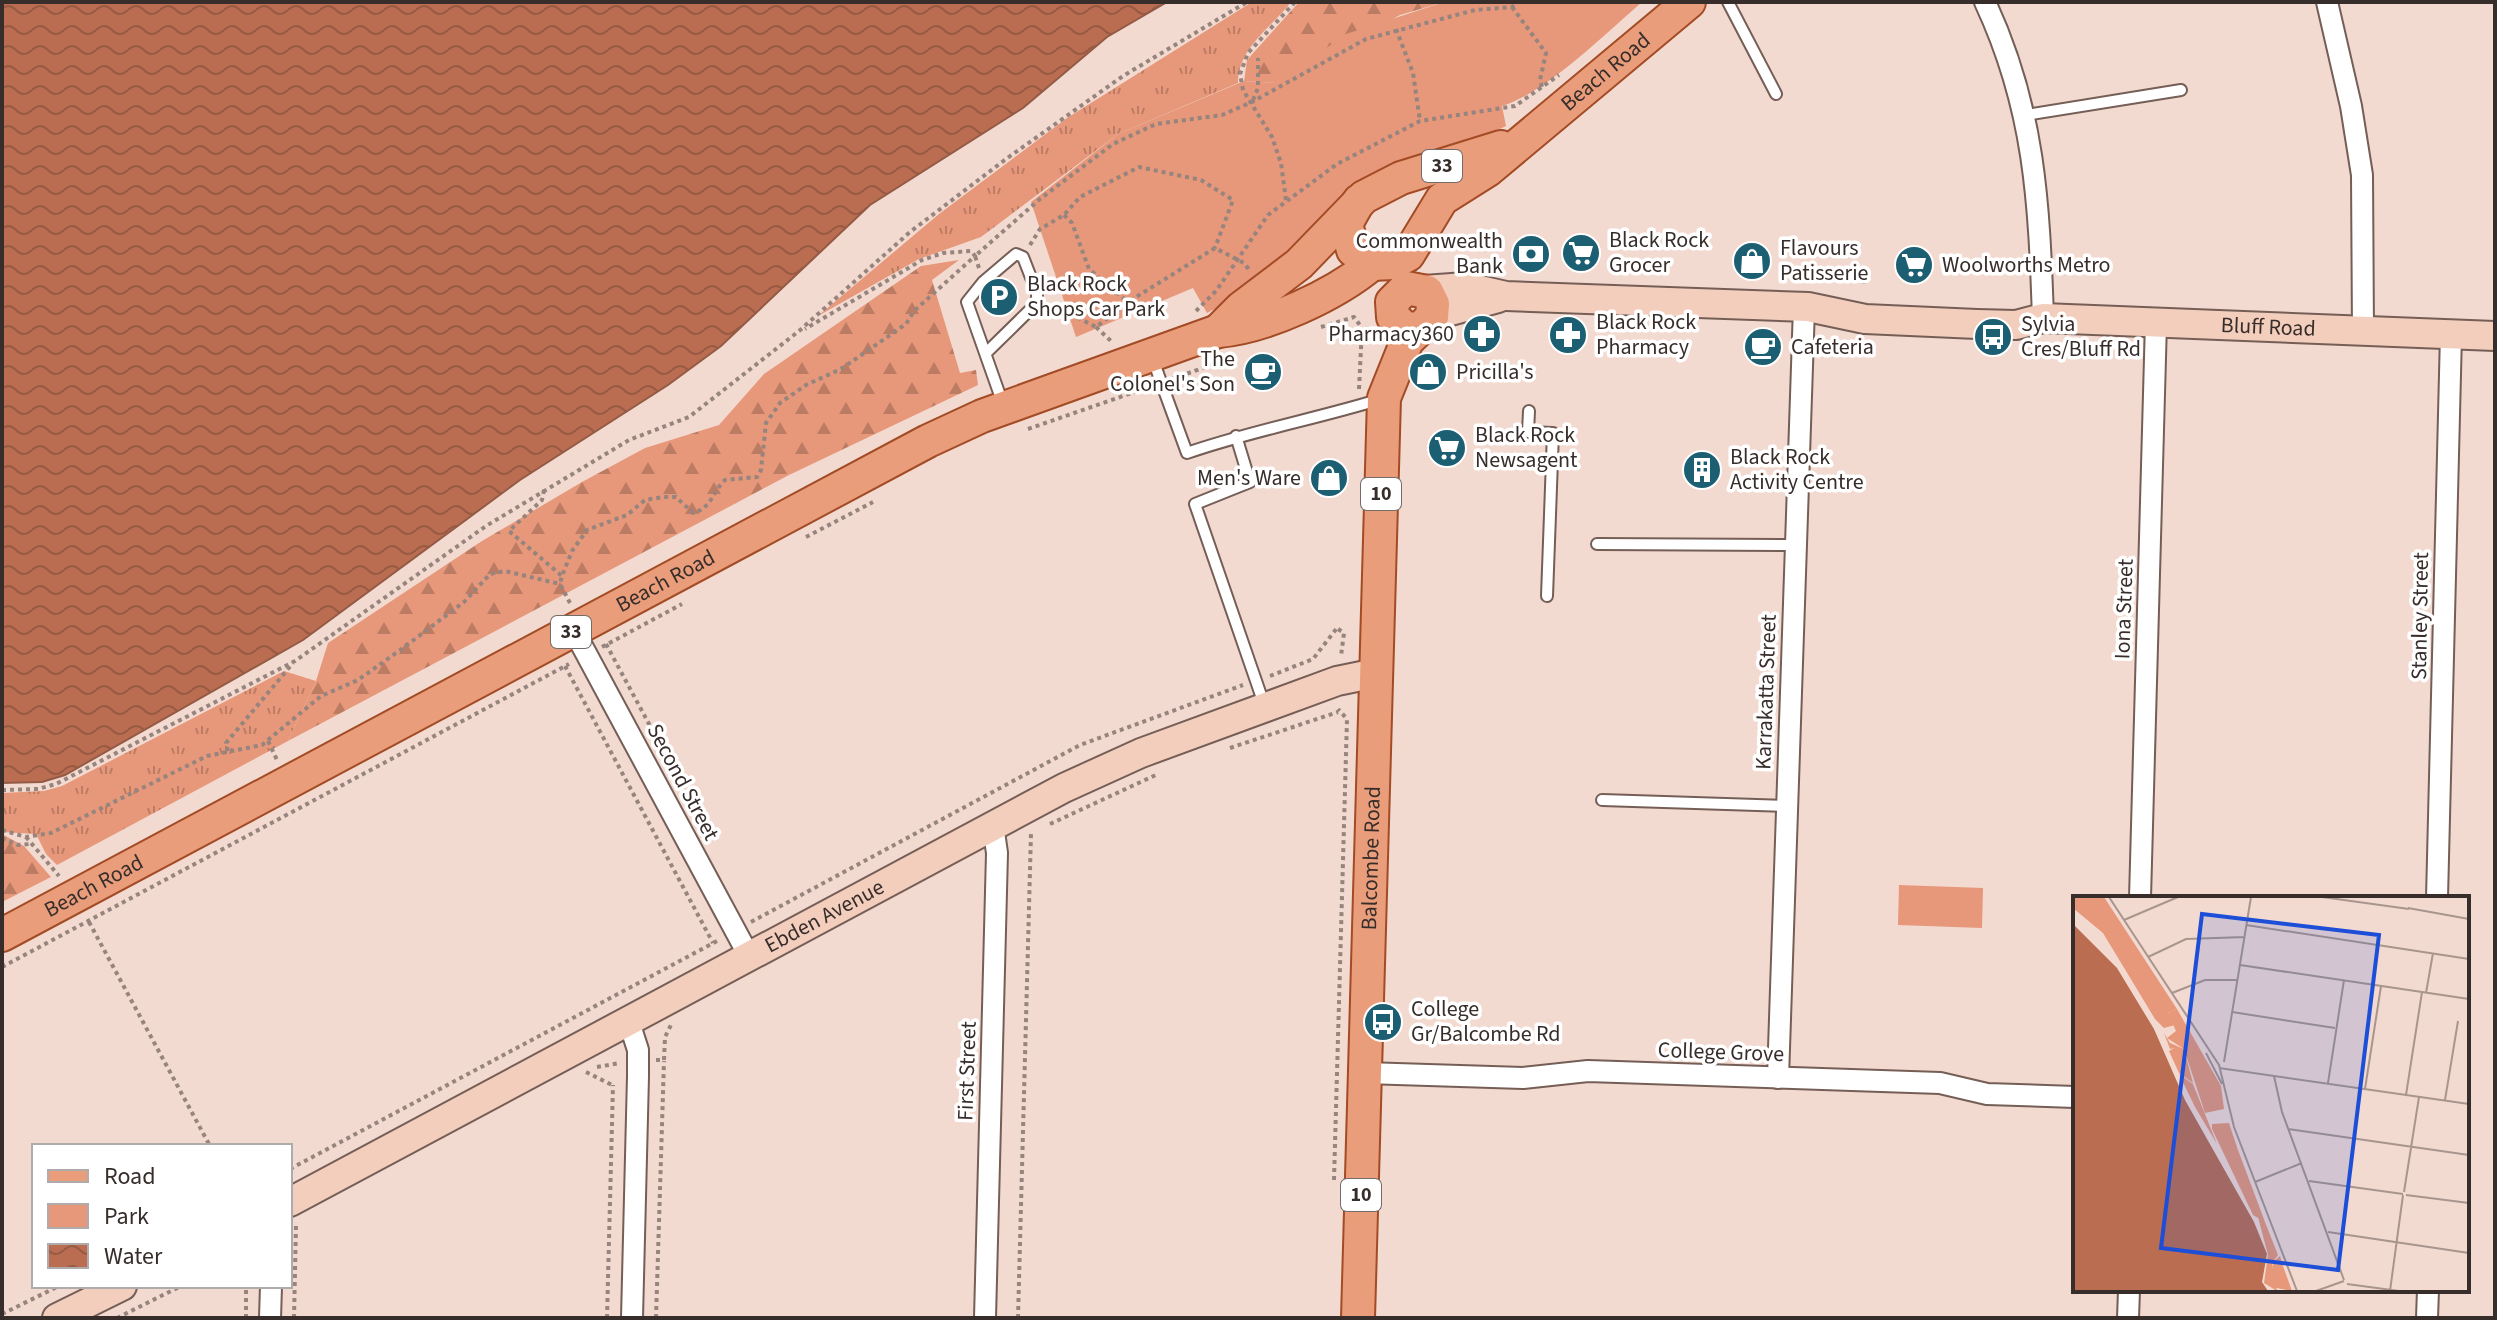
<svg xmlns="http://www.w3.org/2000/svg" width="2497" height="1320" viewBox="0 0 2497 1320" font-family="'Source Sans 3',sans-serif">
	<defs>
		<pattern id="grass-tufts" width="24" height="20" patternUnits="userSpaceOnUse" patternTransform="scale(2)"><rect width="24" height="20" fill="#e7977a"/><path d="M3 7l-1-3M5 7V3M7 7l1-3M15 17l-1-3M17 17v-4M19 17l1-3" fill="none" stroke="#bc7c64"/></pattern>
		<pattern id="forest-firs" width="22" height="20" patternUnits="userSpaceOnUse" patternTransform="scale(2)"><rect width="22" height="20" fill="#e7977a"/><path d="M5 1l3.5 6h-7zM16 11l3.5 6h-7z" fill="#bc7c64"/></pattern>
		<pattern id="water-waves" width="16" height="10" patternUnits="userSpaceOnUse" patternTransform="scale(2)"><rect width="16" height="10" fill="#ba6d50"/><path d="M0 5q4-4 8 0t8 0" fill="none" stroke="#985a43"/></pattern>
	</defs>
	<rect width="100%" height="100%" fill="#f3dad0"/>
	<g fill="url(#grass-tufts)">
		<path d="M1252,2H1291C1271,28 1238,48 1238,83L1118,134L981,237L919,259L818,316L939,214L1067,118Z"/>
		<path d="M284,671L316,681L288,741L57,865L46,854L36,834L2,832V793L44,791L62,786Z"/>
	</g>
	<g fill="url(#forest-firs)">
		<path d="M1299,2H1444L1400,15L1277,83L1244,81L1247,60Z"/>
		<path d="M959,260L932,280L960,373L976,370L978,385L789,475L288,741L316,681L328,643L482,541L582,482L645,448L719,425L764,374L921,266Z"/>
		<path d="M2,834L24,846L51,877L2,902Z"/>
	</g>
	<g fill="#e7977a">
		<path d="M1444,2H1642C1606,33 1547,92 1502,106L1506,126L1469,144L1355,185L1248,291L1207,313L1193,288L1076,337L1031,202L1118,134L1244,81L1277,83L1346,34Z"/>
		<path d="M1899,885L1983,888L1982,928L1898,925Z"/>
	</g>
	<path fill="url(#water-waves)" stroke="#935a45" stroke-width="2" d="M2,2H1167L1107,37L1023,108L870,205L721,346L668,385L520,480L303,640L65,775L42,782L2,783Z"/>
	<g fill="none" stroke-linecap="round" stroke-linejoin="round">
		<g stroke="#745e56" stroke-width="14">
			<g id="lane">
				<path d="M1728,2L1776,94"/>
				<path d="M2026,115L2181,90"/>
				<path d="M986,353L1037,303V293L1023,257L1016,254L983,282L967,302L1003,404"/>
				<path d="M1153,360L1187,453C1250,431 1316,419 1381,399"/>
				<path d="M1529,411L1528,432L1553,433L1547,596"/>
				<path d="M1236,436L1250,482L1195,504L1264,704"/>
				<path d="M1597,544L1795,545"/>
				<path d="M1602,800L1787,806"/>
			</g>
		</g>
		<g stroke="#745e56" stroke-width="24">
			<g id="street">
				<path d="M1985,2C2035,109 2039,202 2043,318"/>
				<path d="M2327,2L2351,106L2362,175L2363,331"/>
				<path d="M574,631L749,956"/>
				<path d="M2140,898L2156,322"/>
				<path d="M2437,898L2451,334"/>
				<path d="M629,1022L638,1050V1076L632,1318"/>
				<path d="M1365,1073L1523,1078L1588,1071L1940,1083L1987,1094L2075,1097"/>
				<path d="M1778,1078L1804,307"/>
				<path d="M270,1318L271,1286"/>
				<path d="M985,1318L997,853L993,825"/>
				<path d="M2128,1318L2129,1290"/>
				<path d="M2427,1318L2428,1290"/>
			</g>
		</g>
		<g stroke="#745e56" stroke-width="32">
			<g id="secondary">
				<path id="s1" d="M1424,290L1466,287L1506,296L1808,307L1865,319L1977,324L2016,325L2043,318L2495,336"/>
				<path d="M1428,322L1443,313L1498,298"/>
				<path id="s2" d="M290,1202L1064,788L1141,753L1337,681L1376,673"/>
				<path d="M57,1318L122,1286"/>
			</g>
		</g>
		<g stroke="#a24b25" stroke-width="36">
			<g id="primary">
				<path id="s3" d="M1359,201L1346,224L1353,250L1372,264L1393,263L1408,255L1442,199L1488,170L1689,2"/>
				<path d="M1218,331L1241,308L1299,264L1364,197L1401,178L1501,147"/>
				<path id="s4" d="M2,935L928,441L982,416L1218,331C1266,327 1335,295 1372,264"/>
				<path id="s5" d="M1358,1318L1384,398L1407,341L1432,317L1433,304L1427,292L1406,288L1392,302L1393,317L1406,329L1419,328"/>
			</g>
		</g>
		<g stroke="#96847e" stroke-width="4" stroke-dasharray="4 4" stroke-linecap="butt">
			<path d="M1512,7L1546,53L1540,80L1542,87"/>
			<path d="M1396,29L1413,73L1420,121"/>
			<path d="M1253,100L1258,88V58"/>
			<path d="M1286,200L1281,163L1272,137L1243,90L1240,74L1248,53L1295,2"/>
			<path d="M1064,215L1072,223L1089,269L1128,302"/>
			<path d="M1030,245L1040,229L1064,215L1080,197L1139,167L1201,180L1233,200L1215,248"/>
			<path d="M1864,267V284"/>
			<path d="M979,268L975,256L1040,199L1113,144L1156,124L1222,115L1252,102L1366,39L1475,10L1512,7L1518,2"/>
			<path d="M1047,309L1067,312L1096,327L1128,302L1215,248L1244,263L1250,271"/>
			<path d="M1196,311L1216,291L1268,215L1337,164L1420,121L1515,106L1559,75"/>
			<path d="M1096,327L1111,341"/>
			<path d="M1321,327L1354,317L1362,328"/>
			<path d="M1172,379L1239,355"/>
			<path d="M1359,389L1362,328L1372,329"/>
			<path d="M1028,429L1149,387"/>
			<path d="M544,490L542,500L509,531L562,576"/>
			<path d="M806,537L873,502"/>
			<path d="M570,603L560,584L562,576L572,551L587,530L627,515L645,500L664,497H676L693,513C712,508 712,492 725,480L757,477L761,470L766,423L780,403L806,385L841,369L906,324L914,311L975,256L971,251L943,253L922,260L805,329"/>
			<path d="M1338,629L1344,633L1341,656"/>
			<path d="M606,644L706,830"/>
			<path d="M602,647L682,604"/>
			<path d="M565,666L713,943"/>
			<path d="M1270,676L1313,659L1337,628"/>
			<path d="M268,741L277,760"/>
			<path d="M1230,748L1338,712"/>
			<path d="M228,751L226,743L293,663"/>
			<path d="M2,790L38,789L56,784L295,661L486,526L629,440L689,417L799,331L910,232L1006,159L1123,76L1247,2"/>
			<path d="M1050,824L1158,774"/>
			<path d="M2,830L26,837L51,833L207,756L262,745L321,696L358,680L403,648L464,602L490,574L505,571L560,584"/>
			<path d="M26,837L59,876"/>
			<path d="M2,838L18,845L30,844"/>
			<path d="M89,922L210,1146"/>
			<path d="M751,922L1080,745L1243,685"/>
			<path d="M2,967L569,664"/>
			<path d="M656,1060H664L665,1037L671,1025"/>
			<path d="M597,1067L620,1063"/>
			<path d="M586,1072L612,1085"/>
			<path d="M290,1169L719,940"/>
			<path d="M1334,1180L1347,719L1338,709"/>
			<path d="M2,1314L59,1286"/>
			<path d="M117,1318L181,1286"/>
			<path d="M246,1318V1286"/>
			<path d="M294,1318L296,1225"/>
			<path d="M607,1318L613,1085"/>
			<path d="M656,1318L664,1061"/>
			<path d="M1018,1318L1031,833"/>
		</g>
		<use href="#lane" stroke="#fff" stroke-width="10"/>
		<use href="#street" stroke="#fff" stroke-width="20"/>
		<use href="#secondary" stroke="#f4cebd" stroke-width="28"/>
		<use href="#primary" stroke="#e99d7b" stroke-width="32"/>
	</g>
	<defs>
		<g id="supermarket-disc" transform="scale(2)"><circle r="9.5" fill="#1c5f72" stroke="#fff"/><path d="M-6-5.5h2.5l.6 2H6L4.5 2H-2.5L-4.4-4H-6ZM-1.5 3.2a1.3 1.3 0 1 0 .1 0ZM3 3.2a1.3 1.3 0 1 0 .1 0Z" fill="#fff"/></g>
		<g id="bank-disc" transform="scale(2)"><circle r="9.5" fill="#1c5f72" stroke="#fff"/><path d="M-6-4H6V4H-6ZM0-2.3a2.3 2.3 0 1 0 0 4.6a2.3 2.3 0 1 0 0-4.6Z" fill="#fff"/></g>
		<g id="shop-disc" transform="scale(2)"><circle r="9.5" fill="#1c5f72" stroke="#fff"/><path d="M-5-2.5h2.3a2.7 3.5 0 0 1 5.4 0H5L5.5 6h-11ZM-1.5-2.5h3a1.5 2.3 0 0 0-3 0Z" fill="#fff"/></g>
		<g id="parking-disc" transform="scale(2)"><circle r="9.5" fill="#1c5f72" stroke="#fff"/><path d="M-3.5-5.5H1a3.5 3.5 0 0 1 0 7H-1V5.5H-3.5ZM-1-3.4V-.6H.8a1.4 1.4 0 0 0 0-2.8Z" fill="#fff"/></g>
		<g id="pharmacy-disc" transform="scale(2)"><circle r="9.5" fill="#1c5f72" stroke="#fff"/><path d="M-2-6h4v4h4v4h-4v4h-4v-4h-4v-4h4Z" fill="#fff"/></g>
		<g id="bus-disc" transform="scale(2)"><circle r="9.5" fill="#1c5f72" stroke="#fff"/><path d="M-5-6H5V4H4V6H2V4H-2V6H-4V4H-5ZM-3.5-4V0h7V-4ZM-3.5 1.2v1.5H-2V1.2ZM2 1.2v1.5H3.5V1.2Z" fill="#fff"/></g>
		<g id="cafe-disc" transform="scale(2)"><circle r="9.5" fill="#1c5f72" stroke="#fff"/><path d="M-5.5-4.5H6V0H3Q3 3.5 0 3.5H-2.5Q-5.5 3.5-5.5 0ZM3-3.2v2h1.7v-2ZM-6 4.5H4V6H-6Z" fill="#fff"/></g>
		<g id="building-disc" transform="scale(2)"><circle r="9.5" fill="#1c5f72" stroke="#fff"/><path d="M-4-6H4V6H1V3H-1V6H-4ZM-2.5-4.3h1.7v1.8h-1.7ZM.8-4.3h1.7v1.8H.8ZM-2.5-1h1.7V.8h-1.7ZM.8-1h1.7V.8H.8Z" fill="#fff"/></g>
	</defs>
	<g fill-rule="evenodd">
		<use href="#supermarket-disc" x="1581" y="253"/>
		<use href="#bank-disc" x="1531" y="254"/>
		<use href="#shop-disc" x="1752" y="261"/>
		<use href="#supermarket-disc" x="1914" y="265"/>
		<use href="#parking-disc" x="999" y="297"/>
		<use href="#pharmacy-disc" x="1482" y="334"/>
		<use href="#pharmacy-disc" x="1568" y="335"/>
		<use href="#bus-disc" x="1993" y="337"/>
		<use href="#cafe-disc" x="1763" y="347"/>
		<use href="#cafe-disc" x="1263" y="372"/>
		<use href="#shop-disc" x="1428" y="372"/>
		<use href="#supermarket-disc" x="1447" y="448"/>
		<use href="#building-disc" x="1702" y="470"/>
		<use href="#shop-disc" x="1329" y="478"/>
		<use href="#bus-disc" x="1383" y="1022"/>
	</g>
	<g text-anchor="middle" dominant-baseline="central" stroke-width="7" stroke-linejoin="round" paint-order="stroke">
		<g fill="#fff" stroke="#736c6a" stroke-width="2">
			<rect x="1422" y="150" width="40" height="32" rx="6"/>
			<rect x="1361" y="478" width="40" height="32" rx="6"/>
			<rect x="551" y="616" width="40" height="32" rx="6"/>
			<rect x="1341" y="1179" width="40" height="32" rx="6"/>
		</g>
		<g font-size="20" font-weight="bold" fill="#372d2a">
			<text x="1442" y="166">33</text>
			<text x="1381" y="494">10</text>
			<text x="571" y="632">33</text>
			<text x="1361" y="1195">10</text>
		</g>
		<g font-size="22" fill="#372d2a" stroke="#fff">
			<text stroke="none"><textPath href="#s3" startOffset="388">Beach Road</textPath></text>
			<text stroke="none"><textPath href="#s1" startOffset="848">Bluff Road</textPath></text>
			<text stroke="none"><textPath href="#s4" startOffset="752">Beach Road</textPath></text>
			<text transform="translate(2124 609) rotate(-88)">Iona Street</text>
			<text transform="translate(2420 616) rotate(-89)">Stanley Street</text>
			<text transform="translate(1766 692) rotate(-88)">Karrakatta Street</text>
			<text transform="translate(683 782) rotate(62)">Second Street</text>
			<text stroke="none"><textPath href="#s5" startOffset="460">Balcombe Road</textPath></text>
			<text stroke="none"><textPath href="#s4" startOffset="104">Beach Road</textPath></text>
			<text stroke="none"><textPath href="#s2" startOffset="606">Ebden Avenue</textPath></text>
			<text transform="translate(1721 1052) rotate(2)">College Grove</text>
			<text transform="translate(967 1071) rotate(-88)">First Street</text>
		</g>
		<g font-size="22" fill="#372d2a" stroke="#fff" text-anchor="start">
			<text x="1609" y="240">Black Rock<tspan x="1609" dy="25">Grocer</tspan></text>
			<text x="1503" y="241" text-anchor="end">Commonwealth<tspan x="1503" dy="25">Bank</tspan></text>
			<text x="1780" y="248">Flavours<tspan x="1780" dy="25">Patisserie</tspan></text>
			<text x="1942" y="265">Woolworths Metro</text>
			<text x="1027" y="284">Black Rock<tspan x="1027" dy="25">Shops Car Park</tspan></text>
			<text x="1596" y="322">Black Rock<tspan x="1596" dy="25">Pharmacy</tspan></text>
			<text x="2021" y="324">Sylvia<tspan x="2021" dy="25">Cres/Bluff Rd</tspan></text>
			<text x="1454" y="334" text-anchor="end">Pharmacy360</text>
			<text x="1791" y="347">Cafeteria</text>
			<text x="1235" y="359" text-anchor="end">The<tspan x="1235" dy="25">Colonel's Son</tspan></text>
			<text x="1456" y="372">Pricilla's</text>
			<text x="1475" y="435">Black Rock<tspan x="1475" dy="25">Newsagent</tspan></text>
			<text x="1730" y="457">Black Rock<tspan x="1730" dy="25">Activity Centre</tspan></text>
			<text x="1301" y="478" text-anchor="end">Men's Ware</text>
			<text x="1411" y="1009">College<tspan x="1411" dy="25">Gr/Balcombe Rd</tspan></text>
		</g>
	</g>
	<g transform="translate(2073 896)">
		<rect width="396" height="396" fill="#f3dad0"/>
		<path d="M0,1H31L104,113L95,117L102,129L91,132L82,123L30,37L1,13ZM106,178L120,188L144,248L122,211ZM185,321L192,326L205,359L199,367L204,395L191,387L195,359Z" fill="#e7977a"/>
		<path d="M91,137L97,147L111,153L120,187L106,177L96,155L101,152L97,153ZM156,227L165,254L192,326L180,319L139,233V228ZM207,360L210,370L219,395L199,391L200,366Z" fill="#e7977a"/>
		<path d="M104,113L148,190L151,213L132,217L111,153L94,142L103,135L95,117Z" fill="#e7977a"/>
		<path d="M0,28L44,72L81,133L112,204L181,326L194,358L189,386L195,395H0Z" fill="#ba6d50"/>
		<path fill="none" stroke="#a8958e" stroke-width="2" d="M36,1L146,169L161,231L224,395M249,1L336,13M335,12L396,23M51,24L105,1M173,29L396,63M75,61L113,43L172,41M167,69L396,103M99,97L132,84H165M353,97L360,57M159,116L262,132M133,157L149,188M151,166L178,1M146,172L396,208M201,180L209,216L271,384M255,187L271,84M292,193L308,90M333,199L349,96M372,204L385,125M215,233L396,259M236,285L330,298M182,286L229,267M331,296L346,201M333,299L396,307M255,336L396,357M274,388L326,395M243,395L271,385M317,395L330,299"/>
		<path fill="#1d4ed8" fill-opacity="0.15" stroke="#1d4ed8" stroke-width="4" d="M129,18L306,39L265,374L88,352Z"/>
		<rect width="396" height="396" fill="none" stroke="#372d2a" stroke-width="4"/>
	</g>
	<rect width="2497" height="1320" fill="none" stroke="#372d2a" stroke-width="8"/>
	<rect x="32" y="1144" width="260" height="144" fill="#ffffff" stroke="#afabaa" stroke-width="2"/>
	<rect x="48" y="1170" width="40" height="12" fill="#e99d7b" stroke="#afabaa" stroke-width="2"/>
	<text x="104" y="1184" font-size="24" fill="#372d2a">Road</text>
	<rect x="48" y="1204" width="40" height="24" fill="#e7977a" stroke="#afabaa" stroke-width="2"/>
	<text x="104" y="1224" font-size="24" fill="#372d2a">Park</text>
	<rect x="48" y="1244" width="40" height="24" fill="url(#water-waves)" stroke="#afabaa" stroke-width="2"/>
	<text x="104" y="1264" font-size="24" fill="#372d2a">Water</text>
</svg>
